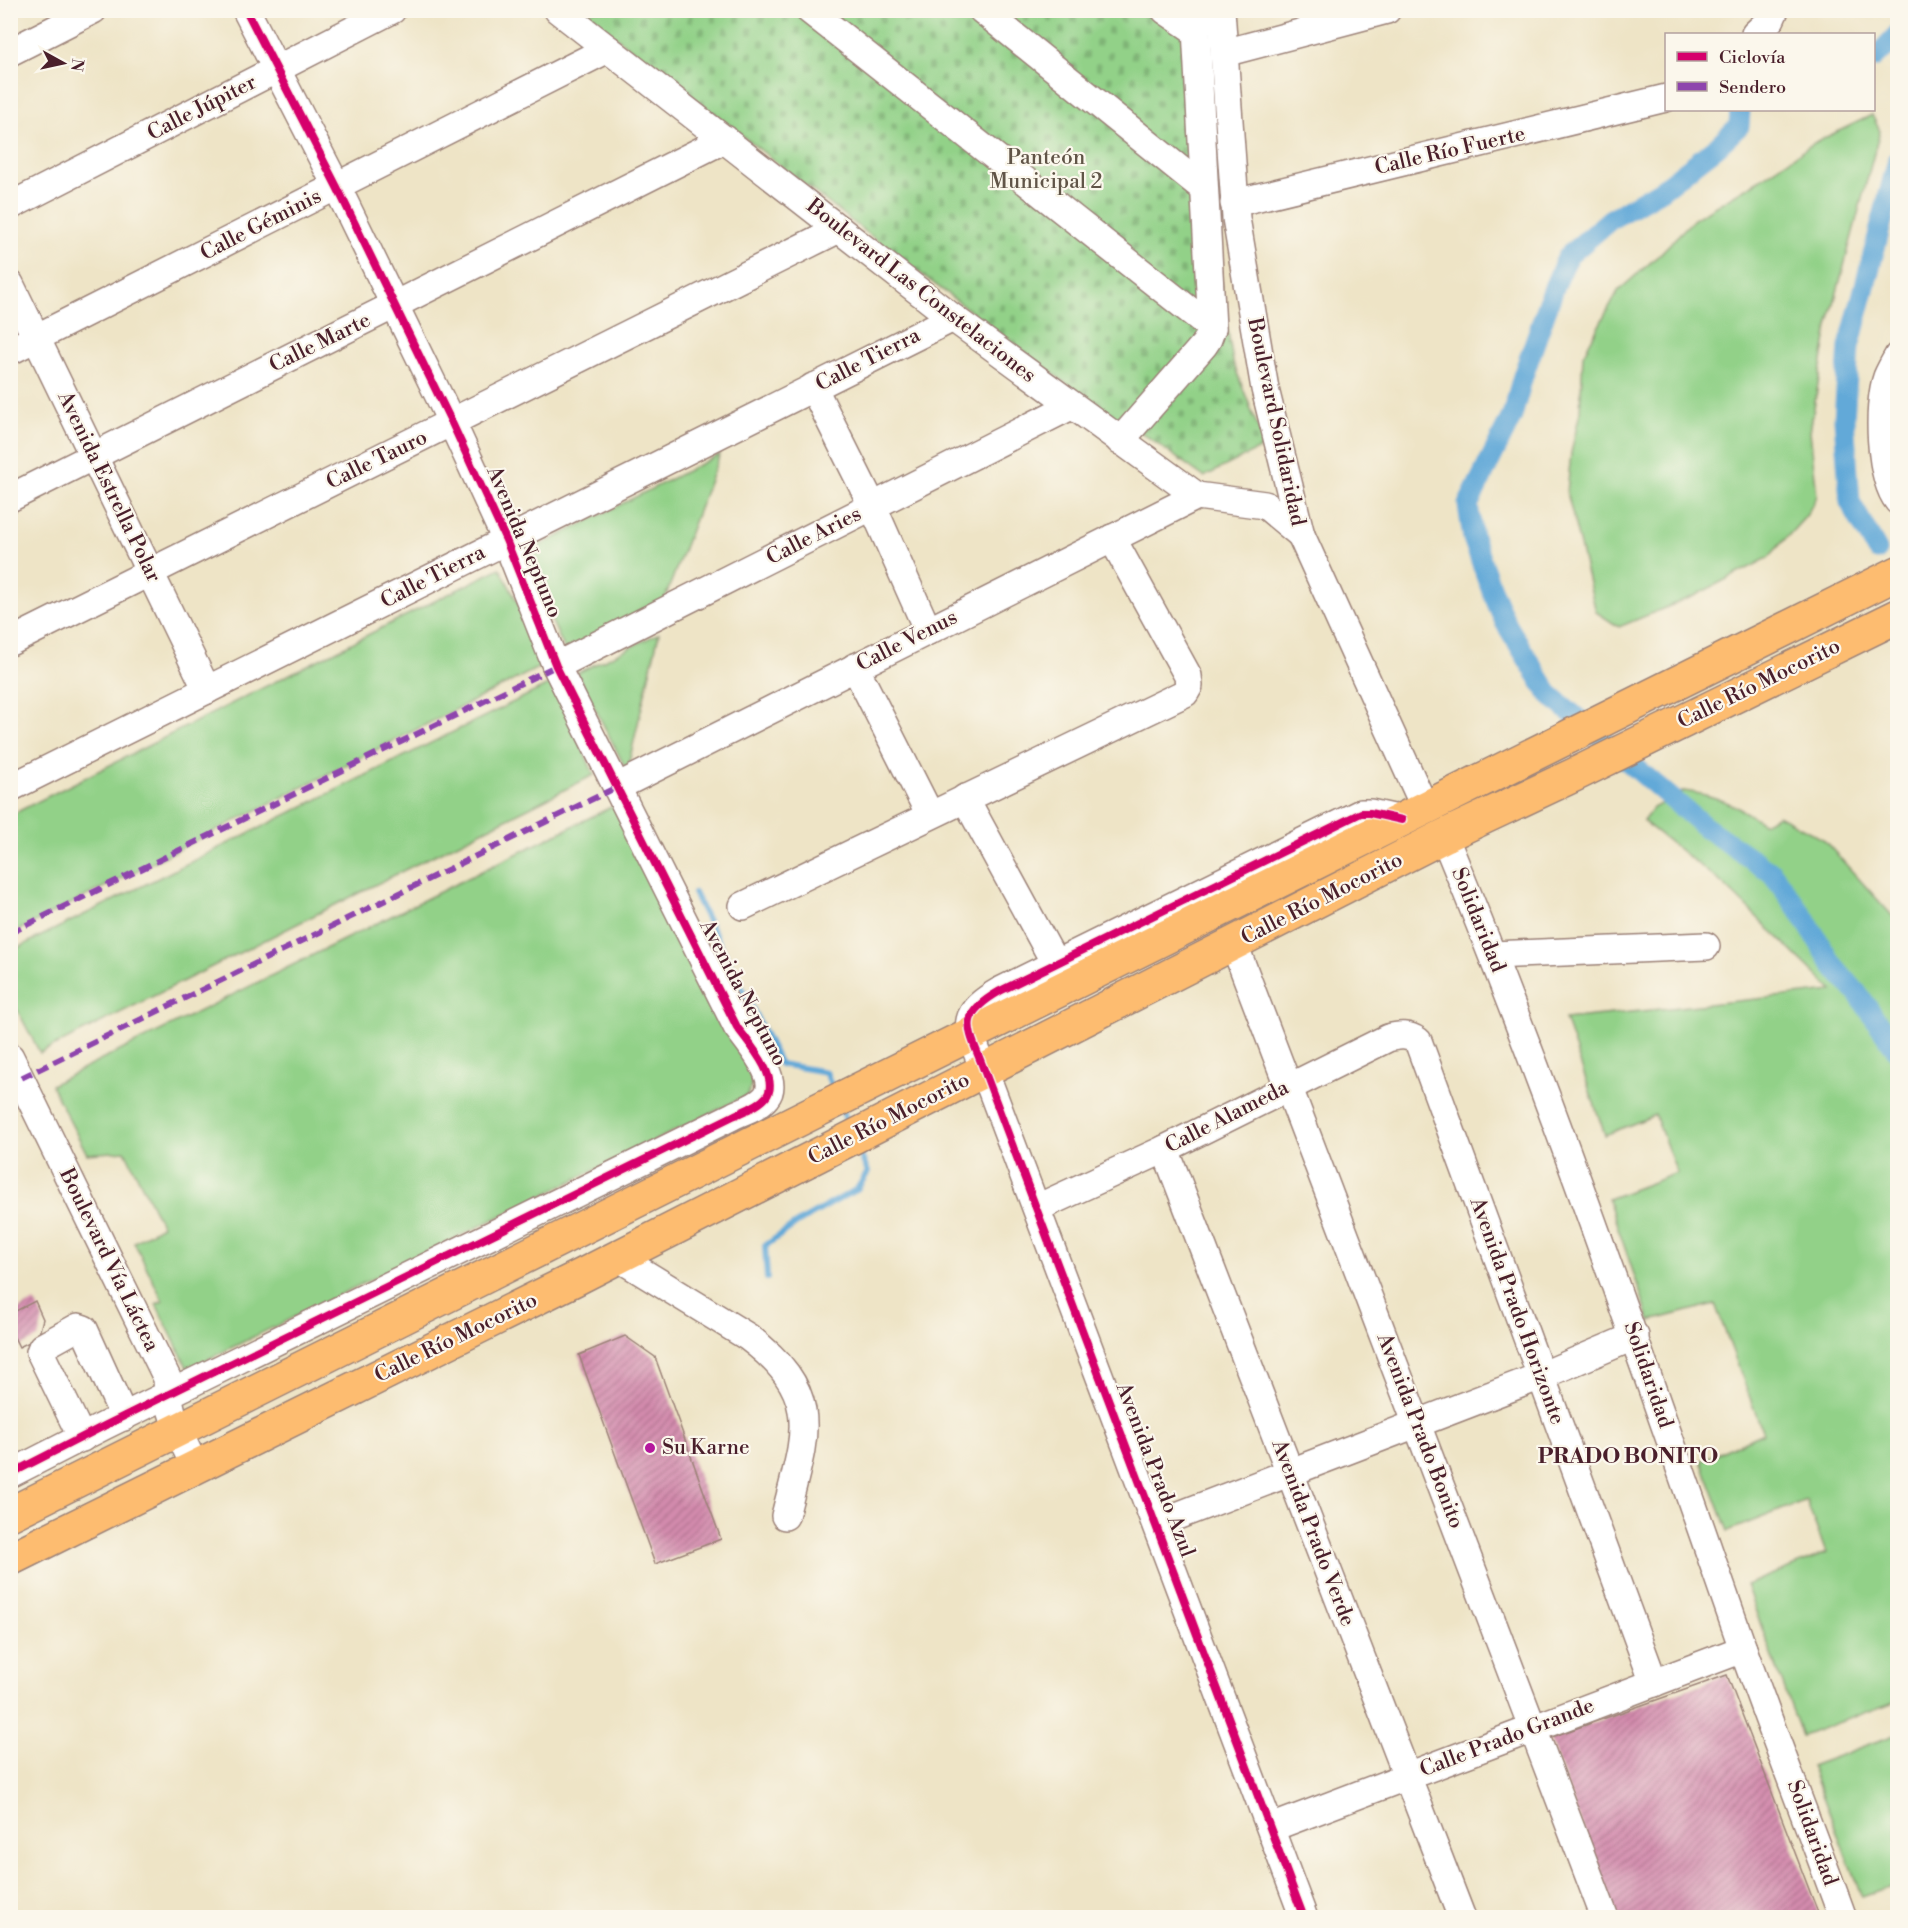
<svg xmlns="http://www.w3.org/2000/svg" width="1908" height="1928" viewBox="0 0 1908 1928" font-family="'Libre Bodoni',serif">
	<defs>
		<pattern id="cemetery-stones" width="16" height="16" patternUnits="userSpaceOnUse" patternTransform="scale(1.5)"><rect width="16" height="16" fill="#92d188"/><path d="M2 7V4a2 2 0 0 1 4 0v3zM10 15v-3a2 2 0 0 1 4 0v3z" fill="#7fb376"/></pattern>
		<pattern id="building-hatch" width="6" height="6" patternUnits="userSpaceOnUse" patternTransform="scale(1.5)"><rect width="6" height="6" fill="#d38bad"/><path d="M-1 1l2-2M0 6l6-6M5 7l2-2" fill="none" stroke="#ad718d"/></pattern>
	</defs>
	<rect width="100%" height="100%" fill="#fbf7ec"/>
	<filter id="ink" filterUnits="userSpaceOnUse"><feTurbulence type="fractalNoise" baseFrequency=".0167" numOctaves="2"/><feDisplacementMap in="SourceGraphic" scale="12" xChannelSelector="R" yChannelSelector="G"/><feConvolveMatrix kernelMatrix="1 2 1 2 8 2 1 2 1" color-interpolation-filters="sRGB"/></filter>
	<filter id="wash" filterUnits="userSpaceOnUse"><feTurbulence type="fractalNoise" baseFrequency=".008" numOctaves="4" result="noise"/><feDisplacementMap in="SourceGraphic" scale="24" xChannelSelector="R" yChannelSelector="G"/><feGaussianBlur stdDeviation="1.35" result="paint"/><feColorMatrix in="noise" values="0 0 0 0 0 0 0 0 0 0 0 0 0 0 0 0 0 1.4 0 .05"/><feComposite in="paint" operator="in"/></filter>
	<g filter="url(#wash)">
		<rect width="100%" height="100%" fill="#eee4c6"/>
		<g fill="#92d188" stroke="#6e785a" stroke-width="1.5">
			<path d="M1872,115L1880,131L1828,326L1810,431L1817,496L1806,516L1768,558L1694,596L1619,627L1596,612L1567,492L1571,453L1580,412L1583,355L1618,291L1659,255L1694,219L1759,180L1814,143Z"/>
			<path d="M720,454L662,606L567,654L521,555Z"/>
			<path d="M500,568L548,663L11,934V815Z"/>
			<path d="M659,633L627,771L577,673Z"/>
			<path d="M554,682L594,775L40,1053L11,998V951Z"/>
			<path d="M1684,791C1719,796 1733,804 1763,823L1778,815L1823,839L1897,921V1701L1802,1736L1746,1585L1826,1553L1806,1500L1728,1531L1701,1461L1763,1433L1715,1304L1650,1321L1608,1199L1677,1173L1655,1115L1605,1135L1565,1019L1833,991L1723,884L1643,821L1653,808Z"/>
			<path d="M615,805L754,1075L748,1095L188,1369L156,1304L163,1301L134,1242L162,1226L125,1151L87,1154L51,1085Z"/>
			<path d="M1897,1734V1885L1862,1897L1811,1766Z"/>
		</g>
		<path fill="url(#cemetery-stones)" stroke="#6e785a" stroke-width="1.5" d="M585,10L1198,11L1207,202L1233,362L1265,446L1204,477L1139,431L1113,419L850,220L584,12Z"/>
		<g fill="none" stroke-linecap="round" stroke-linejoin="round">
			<g stroke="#62a9d8" stroke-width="6">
				<path d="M694,893L780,1064L826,1072L833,1090"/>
				<path d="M841,1108L850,1129"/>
				<path d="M767,1278L765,1246L797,1223L857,1189L868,1172L857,1147"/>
			</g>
			<g stroke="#62a9d8" stroke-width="21">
				<path d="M1874,57L1885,48L1898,34"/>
				<path d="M1740,110L1739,126L1718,146L1661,190L1611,219L1568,256L1555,285L1523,376L1512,416L1468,505L1473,538L1490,586L1505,622L1549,694L1705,827L1772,873L1801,913L1833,965L1861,998L1898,1052"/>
				<path d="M1877,550L1850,502L1844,419L1849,347L1898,160"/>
			</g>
		</g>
		<g id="blocks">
			<g fill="url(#building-hatch)">
				<path d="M35,1301L43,1319L38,1338L19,1347L10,1329V1314Z"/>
				<path d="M625,1336L655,1357L721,1539L655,1564L579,1355Z"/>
				<path d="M1727,1675L1820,1918H1617L1549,1738Z"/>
			</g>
		</g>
	</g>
	<g filter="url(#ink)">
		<use href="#blocks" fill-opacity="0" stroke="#9c8278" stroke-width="1.5"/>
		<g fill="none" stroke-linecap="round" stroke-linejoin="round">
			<g stroke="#9c8278" stroke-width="30">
				<g id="minor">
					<path d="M558,10L953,318L1197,496L1265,505L1301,535"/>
					<path d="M809,10L1212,328L1208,339L1204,345L1120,441"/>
					<path d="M982,10L1203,188"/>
					<path d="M1165,10L1196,31"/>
					<path d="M1195,10L1212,328"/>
					<path d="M1221,10L1236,218L1265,389L1301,535L1425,808"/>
					<path d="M1755,34L1771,19L1775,10"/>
					<path d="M10,52L93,10"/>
					<path d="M1224,53L1387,10"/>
					<path d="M1234,203L1666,98"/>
					<path d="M10,206L392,10"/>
					<path d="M10,284L207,690"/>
					<path d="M10,351L608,49"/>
					<path d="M1898,356C1894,363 1890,370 1887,377C1877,405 1879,477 1898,501"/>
					<path d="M813,387L873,507L928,631"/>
					<path d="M10,498L725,139"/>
					<path d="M10,642L839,229"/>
					<path d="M556,666L1071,406"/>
					<path d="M855,667L930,815"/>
					<path d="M617,787L1197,496"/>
					<path d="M10,788L953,318"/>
					<path d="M965,798L1055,963"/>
					<path d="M1444,836C1554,1102 1647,1374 1742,1646C1774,1737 1810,1827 1843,1918"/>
					<path d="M743,906L1185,693L1189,686L1188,676L1112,538"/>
					<path d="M1234,944L1605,1918"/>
					<path d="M1493,955L1706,946"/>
					<path d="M10,1057L167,1378C167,1410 181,1439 195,1466"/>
					<path d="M1165,1149L1462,1918"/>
					<path d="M1037,1208L1165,1149L1388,1038C1399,1035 1408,1034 1418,1041L1654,1683"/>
					<path d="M616,1256L748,1337C825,1395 805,1435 785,1516"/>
					<path d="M82,1438L40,1352L42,1347L78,1327L84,1329L124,1417"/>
					<path d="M10,1474L104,1426L733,1116C743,1111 759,1106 766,1097C781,1079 748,1042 737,1027L556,666L506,540L452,423L337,187L246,10"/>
					<path d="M1156,1524L1541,1376L1635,1336"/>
					<path d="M1271,1828L1743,1649"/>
					<path d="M1304,1918L984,1070C969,1029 955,1017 1000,991L1361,813H1370L1402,820"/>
				</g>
			</g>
			<g stroke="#9c8278" stroke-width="36">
				<g id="major">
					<path d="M10,1514L824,1107L1898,573"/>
					<path d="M10,1559L575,1279L1444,836L1574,775L1898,616"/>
				</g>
			</g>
			<use href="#minor" stroke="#fff" stroke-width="27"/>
			<use href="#major" stroke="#fdbc70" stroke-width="33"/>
			<g stroke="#8e44ad" stroke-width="6" stroke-dasharray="12 6" stroke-linecap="butt">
				<path d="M10,933L556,666"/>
				<path d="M21,1078L617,787"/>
			</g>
			<g stroke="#fbf7ec" stroke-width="11">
				<g id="cycleway">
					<path d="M10,1474L104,1426L733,1116C743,1111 759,1106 766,1097C781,1079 748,1042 737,1027L556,666L506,540L452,423L337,187L246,10"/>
					<path d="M1304,1918L984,1070C969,1029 955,1017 1000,991L1361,813H1370L1402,820"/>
				</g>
			</g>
			<use href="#cycleway" stroke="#d6006c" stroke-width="8"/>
		</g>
	</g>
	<circle fill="#b5179e" stroke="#fbf7ec" stroke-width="2" cx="650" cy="1448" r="6"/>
	<g text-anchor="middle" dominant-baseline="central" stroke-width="4.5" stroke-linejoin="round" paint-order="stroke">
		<g font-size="21" fill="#4a1f2b" stroke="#fbf7ec">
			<text transform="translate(202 108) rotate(-27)">Calle Júpiter</text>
			<text transform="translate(1450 151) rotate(-13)">Calle Río Fuerte</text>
			<text transform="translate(261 225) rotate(-27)">Calle Géminis</text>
			<text transform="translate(921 291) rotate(38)">Boulevard Las Constelaciones</text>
			<text transform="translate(320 343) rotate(-26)">Calle Marte</text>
			<text transform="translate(868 360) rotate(-27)">Calle Tierra</text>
			<text transform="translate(1276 422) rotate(78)">Boulevard Solidaridad</text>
			<text transform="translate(377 460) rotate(-26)">Calle Tauro</text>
			<text transform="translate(109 487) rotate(64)">Avenida Estrella Polar</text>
			<text transform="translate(814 536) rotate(-27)">Calle Aries</text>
			<text transform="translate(524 542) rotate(67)">Avenida Neptuno</text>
			<text transform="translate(433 577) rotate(-27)">Calle Tierra</text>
			<text transform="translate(907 641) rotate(-27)">Calle Venus</text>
			<text transform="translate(1759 684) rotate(-26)">Calle Río Mocorito</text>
			<text transform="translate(1322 899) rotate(-27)">Calle Río Mocorito</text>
			<text transform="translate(1478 920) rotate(68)">Solidaridad</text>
			<text transform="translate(743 993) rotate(62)">Avenida Neptuno</text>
			<text transform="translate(1227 1117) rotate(-27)">Calle Alameda</text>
			<text transform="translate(889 1119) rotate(-27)">Calle Río Mocorito</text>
			<text transform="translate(109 1260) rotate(64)">Boulevard Vía Láctea</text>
			<text transform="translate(1517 1311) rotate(70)">Avenida Prado Horizonte</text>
			<text transform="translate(456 1338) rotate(-26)">Calle Río Mocorito</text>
			<text transform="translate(1648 1375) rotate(71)">Solidaridad</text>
			<text transform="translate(1420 1431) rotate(69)">Avenida Prado Bonito</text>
			<text transform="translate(1155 1470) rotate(69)">Avenida Prado Azul</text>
			<text transform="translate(1313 1533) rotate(69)">Avenida Prado Verde</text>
			<text transform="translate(1507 1738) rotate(-21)">Calle Prado Grande</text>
			<text transform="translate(1812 1833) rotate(70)">Solidaridad</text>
		</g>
		<g font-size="21" fill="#605447" stroke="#fbf7ec">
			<text x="1046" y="158">Panteón<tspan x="1046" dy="24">Municipal 2</tspan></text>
		</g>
		<g font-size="21" fill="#4a1f2b" stroke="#fbf7ec" text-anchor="start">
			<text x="662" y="1448">Su Karne</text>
		</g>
		<g font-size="22" font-weight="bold" fill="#4a1f2b" stroke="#fbf7ec">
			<text x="1628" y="1456">PRADO BONITO</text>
		</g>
	</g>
	<rect width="1908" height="1928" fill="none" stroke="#fbf7ec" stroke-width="36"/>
	<rect x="1665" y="33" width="210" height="78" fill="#fbf7ec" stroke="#b4a19f" stroke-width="1.5"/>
	<rect x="1677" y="52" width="30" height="9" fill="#d6006c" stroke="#b4a19f" stroke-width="1.5"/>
	<text x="1719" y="63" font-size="18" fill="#4a1f2b">Ciclovía</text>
	<rect x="1677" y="82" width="30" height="9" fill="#8e44ad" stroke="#b4a19f" stroke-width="1.5"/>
	<text x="1719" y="93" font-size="18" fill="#4a1f2b">Sendero</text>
	<g transform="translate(63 63) rotate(98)" stroke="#fbf7ec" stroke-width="4.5" paint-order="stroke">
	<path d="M0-4.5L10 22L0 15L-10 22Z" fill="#4a1f2b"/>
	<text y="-9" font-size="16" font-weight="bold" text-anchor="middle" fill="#4a1f2b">N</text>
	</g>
</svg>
